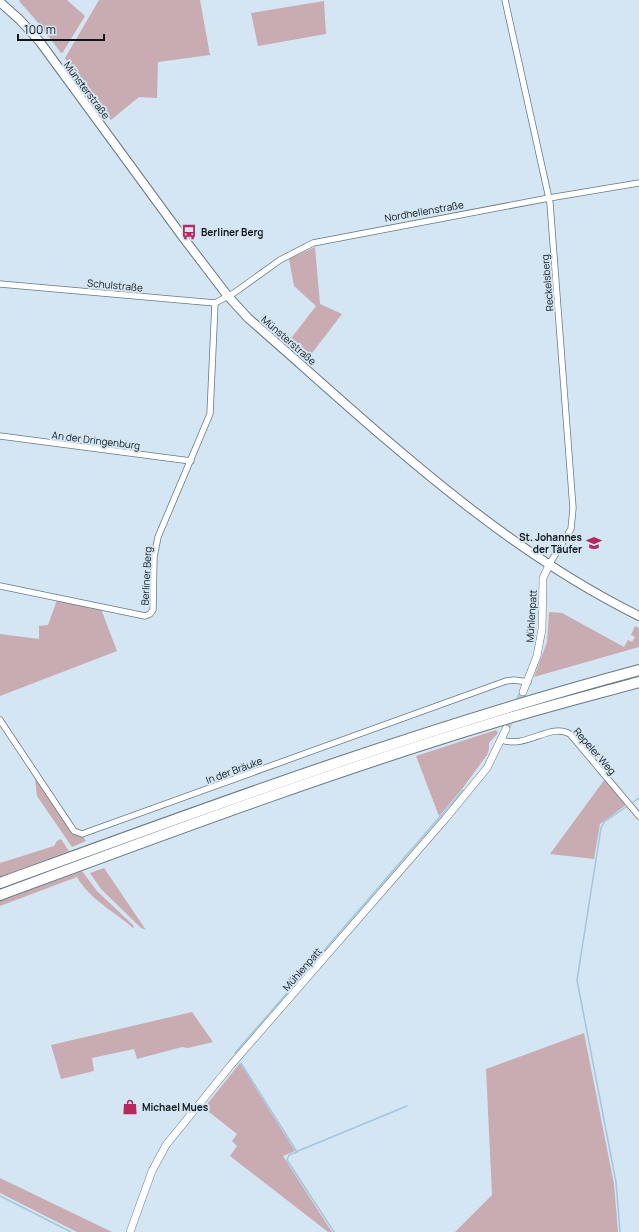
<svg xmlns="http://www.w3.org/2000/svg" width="639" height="1232" viewBox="0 0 639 1232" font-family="Manrope,sans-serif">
	<rect width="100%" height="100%" fill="#d4e6f3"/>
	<g fill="#c9acb2">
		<path d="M20,0H67L85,16L63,52L61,53L41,26L19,1Z"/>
		<path d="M99,0H200L210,55L158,62L157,98L139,97L111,120L65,58Z"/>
		<path d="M324,1L326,34L258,46L251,13Z"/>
		<path d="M315,247L320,304L342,314L309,357L289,341L316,306L294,286L289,259Z"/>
		<path d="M57,600L101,609L117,651L0,696V634L39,639V626L48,625Z"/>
		<path d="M549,612L562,613L624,647L628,640L632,642L635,637L631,635L635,626L639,628V647L534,677L547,642Z"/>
		<path d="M496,730L498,733L489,743V749L487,755L462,789L439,816L416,756Z"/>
		<path d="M35,779L70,828L82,835L86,841L72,847L37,796Z"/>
		<path d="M605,779L626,805L600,824L594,859L550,854Z"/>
		<path d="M61,839L69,851L0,877V863L54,846L57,841Z"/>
		<path d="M104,868L146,930L141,928L101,889L90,873Z"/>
		<path d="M82,871L97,891L134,926L133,928C114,911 90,900 77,877L0,906V901Z"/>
		<path d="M192,1012L213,1042L188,1048L182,1047L137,1059L134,1049L92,1058L94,1071L61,1079L51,1045Z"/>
		<path d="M584,1033L614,1184L618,1232H455L492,1195L486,1069Z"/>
		<path d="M240,1063L295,1151L283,1156L332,1232H328L230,1156L237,1146L232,1141L237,1134L204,1108Z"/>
		<path d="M0,1178L112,1232H77L0,1193Z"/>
	</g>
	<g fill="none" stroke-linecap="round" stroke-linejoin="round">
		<g stroke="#a2c6de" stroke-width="1.5">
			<path d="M633,802L639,798"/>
			<path d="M235,1053L463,790"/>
			<path d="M241,1063L297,1152L289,1155L287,1160L334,1232"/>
			<path d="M298,1151L407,1106"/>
			<path d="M0,1196L71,1232"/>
			<path d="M620,1232L616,1182L577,980L601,828L604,822L626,807"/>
		</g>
		<path stroke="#b6c7d2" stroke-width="7" stroke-dasharray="7 3.5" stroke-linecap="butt" d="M506,729L523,692"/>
		<g stroke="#687984" stroke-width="7">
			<g id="minor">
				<path d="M505,0L550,203L573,508L571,529L550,563"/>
				<path d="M0,284L215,303L234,293L280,260L313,243L549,198L639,183"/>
				<path d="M0,436L191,461"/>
				<path d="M0,586L145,616L150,614L153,610L154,557L158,537L210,414L215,303"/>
				<path d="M0,720L74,831L82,834L506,681L514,680L528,682"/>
				<path d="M501,740C527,749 551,722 570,734L639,816"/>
			</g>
		</g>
		<g stroke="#687984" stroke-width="8">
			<g id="tertiary">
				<path d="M523,692L537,656L542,629L543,578L550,563"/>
				<path d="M130,1232L152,1171L166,1145L231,1065L446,818L487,768L506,729"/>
			</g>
		</g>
		<g stroke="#687984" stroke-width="10">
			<path id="secondary" d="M0,2L20,20L40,42L182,236L227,295L248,318C371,425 491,543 639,616"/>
		</g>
		<g stroke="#687984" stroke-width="12">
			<g id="motorway">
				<path d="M0,883C211,806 422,728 639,670"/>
				<path d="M0,895C165,834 330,772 499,721C545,707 592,695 639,682"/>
			</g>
		</g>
		<use href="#minor" stroke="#fff" stroke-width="5.5"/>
		<use href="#tertiary" stroke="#fff" stroke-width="7"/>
		<use href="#secondary" stroke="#fff" stroke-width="8"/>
		<use href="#motorway" stroke="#fff" stroke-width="10"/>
	</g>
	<defs>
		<g id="bus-bare" transform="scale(1.2)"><path d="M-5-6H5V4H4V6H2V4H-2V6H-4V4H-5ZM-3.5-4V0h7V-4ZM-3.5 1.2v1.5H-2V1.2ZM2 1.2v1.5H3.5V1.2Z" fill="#b6295f" stroke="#d4e6f3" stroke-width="2.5" paint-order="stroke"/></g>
		<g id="school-bare" transform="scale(1.2)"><path d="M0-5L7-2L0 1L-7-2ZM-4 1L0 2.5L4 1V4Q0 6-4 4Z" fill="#b6295f" stroke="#d4e6f3" stroke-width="2.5" paint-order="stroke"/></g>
		<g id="shop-bare" transform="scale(1.2)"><path d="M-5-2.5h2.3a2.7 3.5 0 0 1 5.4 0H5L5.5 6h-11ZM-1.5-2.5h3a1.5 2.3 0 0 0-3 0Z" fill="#b6295f" stroke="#d4e6f3" stroke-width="2.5" paint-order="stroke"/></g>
	</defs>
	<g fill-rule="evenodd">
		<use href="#bus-bare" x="189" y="232"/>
		<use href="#school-bare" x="594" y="543"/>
		<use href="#shop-bare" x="130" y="1107"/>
	</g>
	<g text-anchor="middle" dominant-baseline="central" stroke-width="4" stroke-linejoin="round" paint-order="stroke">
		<g font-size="10" fill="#0f161a" stroke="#d4e6f3">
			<text transform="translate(87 90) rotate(53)">Münsterstraße</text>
			<text transform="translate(424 211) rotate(-10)">Nordhellenstraße</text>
			<text transform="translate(547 283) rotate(-95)">Reckelsberg</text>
			<text transform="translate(115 285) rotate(5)">Schulstraße</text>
			<text transform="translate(289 340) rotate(41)">Münsterstraße</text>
			<text transform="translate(96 440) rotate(7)">An der Dringenburg</text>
			<text transform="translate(146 576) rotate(-87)">Berliner Berg</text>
			<text transform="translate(531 616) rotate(-86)">Mühlenpatt</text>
			<text transform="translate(595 751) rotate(49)">Repeler Weg</text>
			<text transform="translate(234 770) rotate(-20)">In der Bräuke</text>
			<text transform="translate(302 969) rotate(-49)">Mühlenpatt</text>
		</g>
		<g font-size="10" font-weight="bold" fill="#0f161a" stroke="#d4e6f3" text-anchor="start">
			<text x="201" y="232">Berliner Berg</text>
			<text x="582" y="537" text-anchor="end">St. Johannes<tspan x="582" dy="12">der Täufer</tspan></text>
			<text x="142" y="1107">Michael Mues</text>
		</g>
	</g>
	<path d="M18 34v6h86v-6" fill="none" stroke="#0f161a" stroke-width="2"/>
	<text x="24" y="34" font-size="12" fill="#0f161a" stroke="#d4e6f3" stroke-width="3" paint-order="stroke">100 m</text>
</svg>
